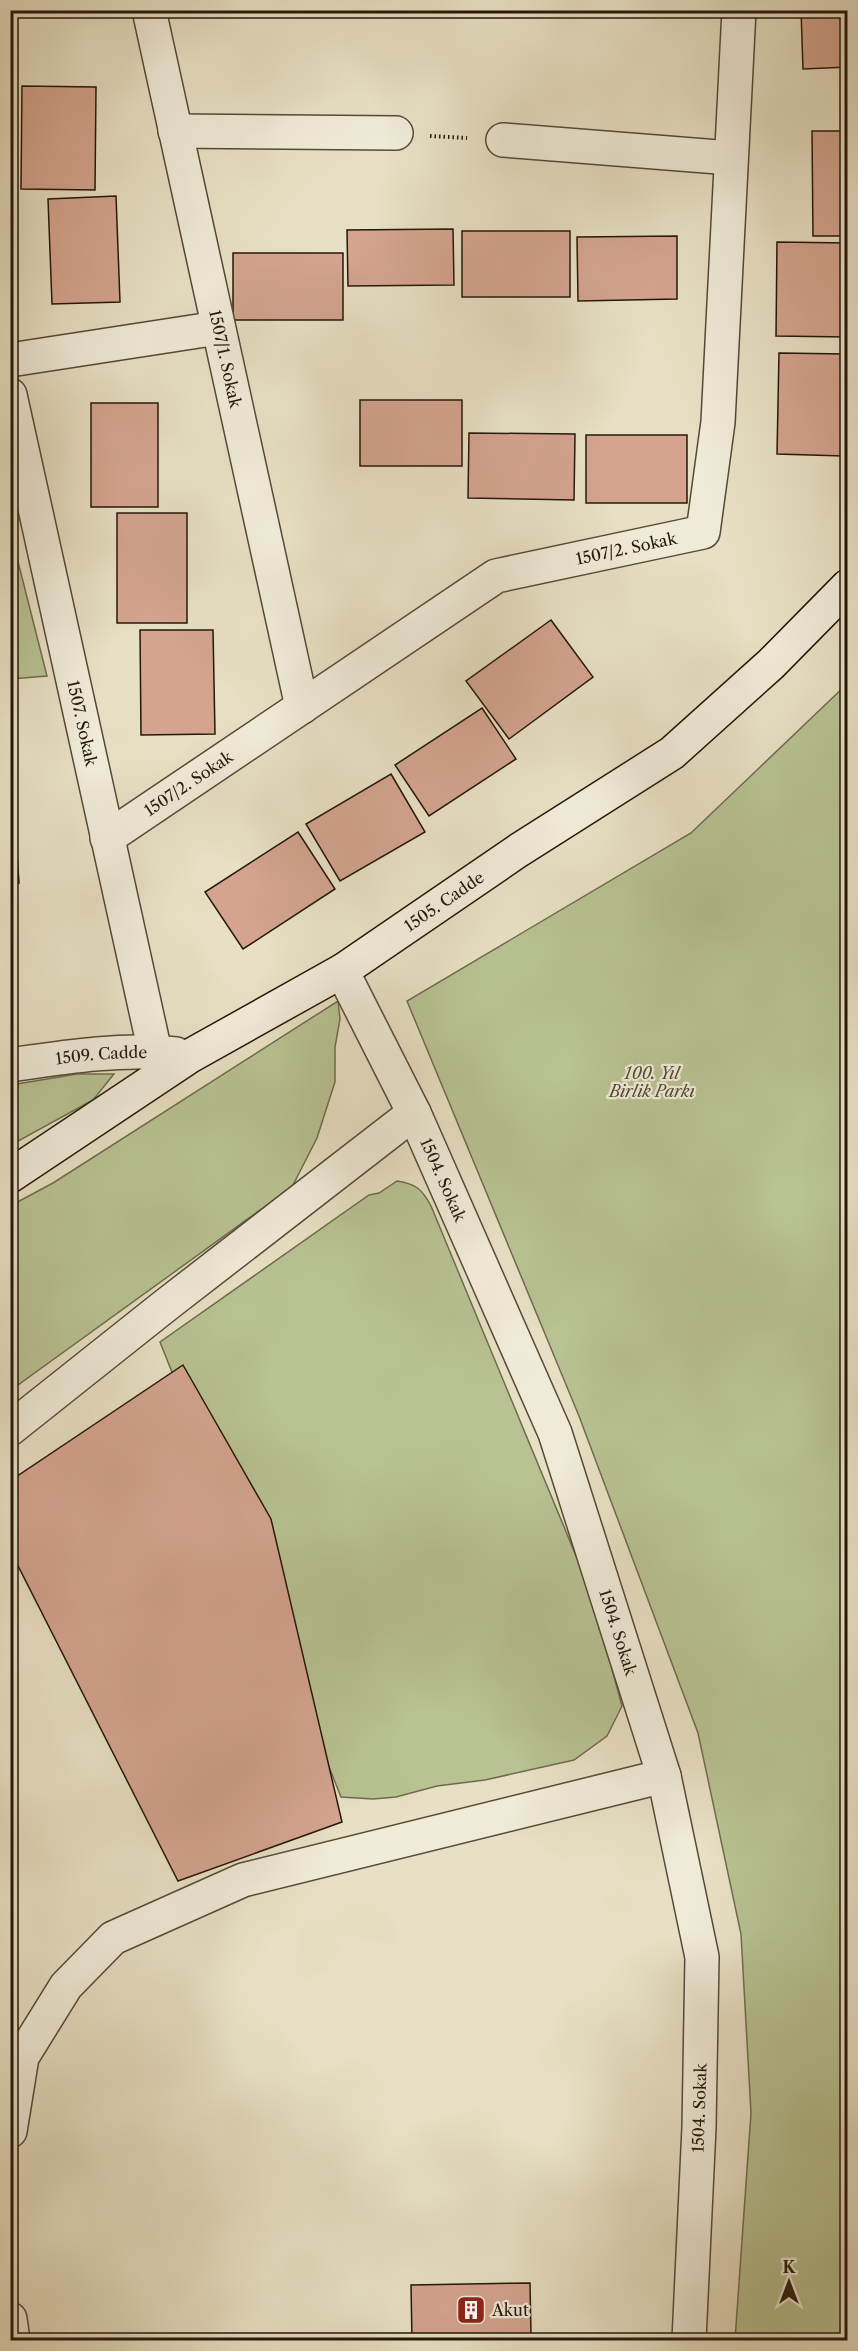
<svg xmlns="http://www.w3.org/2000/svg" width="858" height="2351" viewBox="0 0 858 2351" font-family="'Libre Caslon Text',serif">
	<rect width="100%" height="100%" fill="#e8e0c4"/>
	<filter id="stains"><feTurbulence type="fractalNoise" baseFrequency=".00333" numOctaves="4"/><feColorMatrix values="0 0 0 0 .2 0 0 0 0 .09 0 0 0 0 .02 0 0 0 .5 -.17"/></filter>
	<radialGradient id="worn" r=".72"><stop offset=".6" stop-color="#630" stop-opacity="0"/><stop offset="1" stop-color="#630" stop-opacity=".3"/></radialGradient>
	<g fill="#b8c292" stroke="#6e6c4e" stroke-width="1.5">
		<path d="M10,534H11L47,676L11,679Z"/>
		<path d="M847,684V2340H735L751,2113L741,1934L698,1733L579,1416L407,1001L691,833Z"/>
		<path d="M338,1001L340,1019L335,1047V1082L317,1138L292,1187L11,1390L10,1206L53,1183Z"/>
		<path d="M77,1074H114L93,1100L11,1145V1085Z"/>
		<path d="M397,1181C416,1184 422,1189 431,1206L591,1592L622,1706L607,1736L574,1760L485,1780L437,1786L396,1797L373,1799L341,1797L160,1342L369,1195L379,1193Z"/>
	</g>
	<g fill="#d4a48f" stroke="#241709" stroke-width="1.5">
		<path d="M10,10H48V13L10,14Z"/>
		<path d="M439,10H531V13Z"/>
		<path d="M801,10H848V67L803,69Z"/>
		<path d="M22,86L96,87L95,190L21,189Z"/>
		<path d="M812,131H848V236H813Z"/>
		<path d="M116,196L120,302L52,304L48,199Z"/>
		<path d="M453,229L454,285L348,286L347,230Z"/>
		<rect x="462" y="231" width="108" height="66"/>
		<path d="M677,236V299L578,301L577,237Z"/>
		<path d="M777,242L848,243V337L776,336Z"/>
		<rect x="233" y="253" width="110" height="67"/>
		<path d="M779,353L845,354L843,456L777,454Z"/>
		<rect x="360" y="400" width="102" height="66"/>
		<rect x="91" y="403" width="67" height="104"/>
		<path d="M469,433L575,434L574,500L468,498Z"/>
		<rect x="586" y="435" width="101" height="68"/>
		<rect x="117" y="513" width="70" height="110"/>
		<path d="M551,620L593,677L509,739L466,681Z"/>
		<path d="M140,630H213L215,734L141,735Z"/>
		<path d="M482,708L516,759L429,816L395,765Z"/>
		<path d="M10,752L19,883L10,884Z"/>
		<path d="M391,774L425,832L340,881L306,824Z"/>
		<path d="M298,832L335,889L243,949L205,892Z"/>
		<path d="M183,1365L271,1519L342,1822L178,1881L10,1550V1481Z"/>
		<path d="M530,2283L531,2335L447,2339V2340H412L411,2285Z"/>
	</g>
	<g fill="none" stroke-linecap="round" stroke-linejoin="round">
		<g stroke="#554938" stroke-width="36">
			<g id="street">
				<path id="s1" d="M149,10L302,707"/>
				<path d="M175,131L396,133"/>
				<path d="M503,140L731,158"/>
				<path d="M10,360L218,328"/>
				<path id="s2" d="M10,395L155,1052"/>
				<path id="s3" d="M107,838L496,576L703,532L718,422L739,10"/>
				<path id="s4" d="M342,971L414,1113L555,1433L664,1776L702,1957L699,2127L689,2340"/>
				<path id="s5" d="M10,1065C65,1057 121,1048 176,1054"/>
				<path d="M10,1429L166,1305L414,1113"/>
				<path d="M10,2131L22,2057L66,1986L113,1938L243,1880L664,1776"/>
				<path d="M10,2319L13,2340"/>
			</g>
		</g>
		<g stroke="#241709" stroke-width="36">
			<g id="secondary">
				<path id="s6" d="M10,1176L190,1056L342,971L519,850L672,753L771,664L848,586"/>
			</g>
		</g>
		<path stroke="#241709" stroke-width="4" stroke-dasharray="1.5 3" stroke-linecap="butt" d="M430,136L467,138"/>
		<use href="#street" stroke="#f0ebd9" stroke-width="33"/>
		<use href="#secondary" stroke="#f0ebd9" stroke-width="33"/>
	</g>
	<defs>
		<g id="building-square" transform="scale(1.5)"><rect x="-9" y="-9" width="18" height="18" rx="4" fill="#8f2418" stroke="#f0ebd9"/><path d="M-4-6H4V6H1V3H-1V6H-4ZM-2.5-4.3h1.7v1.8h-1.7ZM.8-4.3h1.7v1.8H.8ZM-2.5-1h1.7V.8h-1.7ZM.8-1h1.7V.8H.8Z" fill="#fff"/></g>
	</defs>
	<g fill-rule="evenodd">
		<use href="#building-square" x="471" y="2310"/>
	</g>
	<g text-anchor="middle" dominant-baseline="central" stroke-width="4.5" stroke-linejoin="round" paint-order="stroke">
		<g font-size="16" fill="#241709" stroke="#f0ebd9">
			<text stroke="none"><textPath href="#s1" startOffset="357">1507/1. Sokak</textPath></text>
			<text stroke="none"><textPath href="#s3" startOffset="602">1507/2. Sokak</textPath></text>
			<text stroke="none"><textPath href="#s2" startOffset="336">1507. Sokak</textPath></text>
			<text stroke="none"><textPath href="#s3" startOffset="98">1507/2. Sokak</textPath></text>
			<text stroke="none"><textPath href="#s6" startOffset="514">1505. Cadde</textPath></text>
			<text stroke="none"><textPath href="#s5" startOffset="92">1509. Cadde</textPath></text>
			<text stroke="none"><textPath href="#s4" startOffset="232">1504. Sokak</textPath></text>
			<text stroke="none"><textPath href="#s4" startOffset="718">1504. Sokak</textPath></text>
			<text transform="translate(699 2108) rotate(-88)">1504. Sokak</text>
		</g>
		<g font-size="16" font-style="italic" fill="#504a32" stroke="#f0ebd9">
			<text x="652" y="1073">100. Yıl<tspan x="652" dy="18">Birlik Parkı</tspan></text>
		</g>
		<g font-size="16" fill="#241709" stroke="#f0ebd9" text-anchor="start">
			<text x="492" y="2310">Akut</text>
		</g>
	</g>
	<rect width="858" height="2351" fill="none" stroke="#e8e0c4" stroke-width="36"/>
	<rect x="12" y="12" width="834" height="2327" fill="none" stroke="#241709" stroke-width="3"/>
	<rect x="18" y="18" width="822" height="2315" fill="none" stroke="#241709" stroke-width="1.5"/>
	<g transform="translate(789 2282)" stroke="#f0ebd9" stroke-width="4.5" paint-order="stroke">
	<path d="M0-4.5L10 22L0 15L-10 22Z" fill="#241709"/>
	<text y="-9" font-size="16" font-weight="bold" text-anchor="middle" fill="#241709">K</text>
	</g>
	<rect width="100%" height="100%" filter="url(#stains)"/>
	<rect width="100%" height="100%" fill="url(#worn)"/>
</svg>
